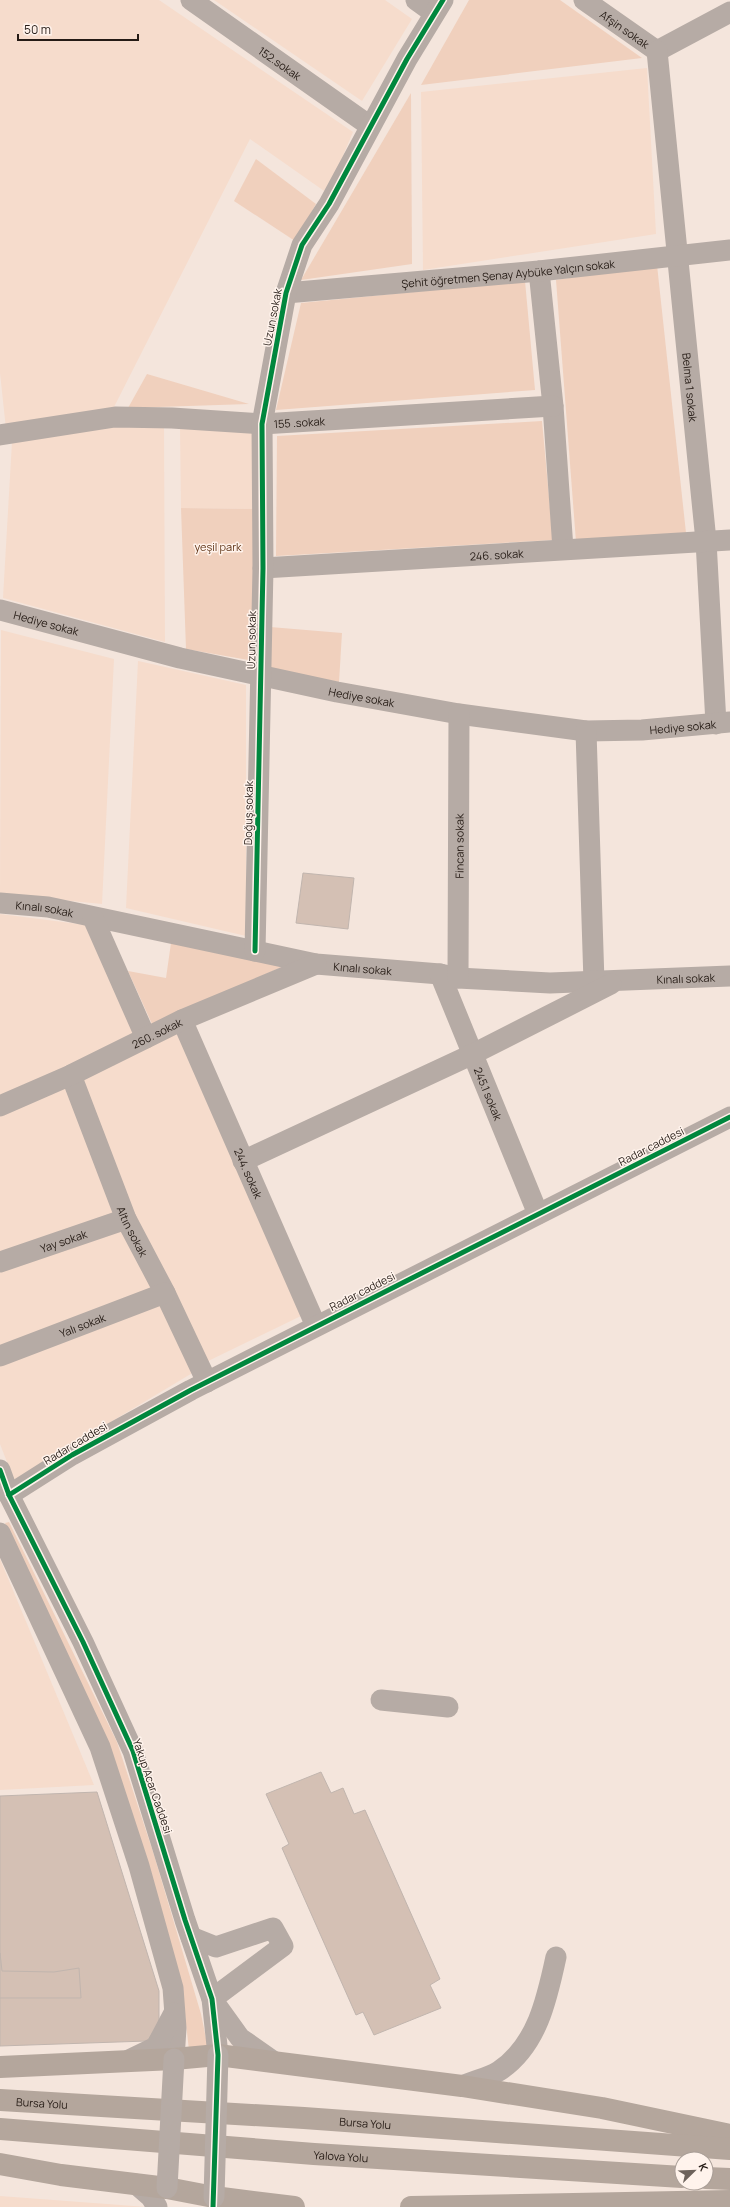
<svg xmlns="http://www.w3.org/2000/svg" width="730" height="2207" viewBox="0 0 730 2207" font-family="Manrope,sans-serif">
	<rect width="100%" height="100%" fill="#f4e5dc"/>
	<g fill="#f6dccc">
		<path d="M0,0H159L353,132L327,193L250,139L113,409L6,429L0,373Z"/>
		<path d="M214,0H385L412,19L362,101Z"/>
		<path d="M647,68L656,234L423,270L421,92Z"/>
		<path d="M115,424H164L165,642L3,598L12,442Z"/>
		<path d="M180,428L252,430L255,509L181,508Z"/>
		<path d="M1,630L114,659L102,904L0,894Z"/>
		<path d="M138,661L246,685V936L126,908Z"/>
		<path d="M0,914L87,925L136,1033L0,1098Z"/>
		<path d="M178,1032L303,1315L202,1364L129,1211L80,1079Z"/>
		<path d="M68,1084L118,1216L0,1252V1115Z"/>
		<path d="M123,1226L155,1289L0,1349V1267Z"/>
		<path d="M161,1305L194,1372L14,1480L0,1444V1363Z"/>
		<path d="M0,1559L94,1785L0,1790Z"/>
		<path d="M0,2196L147,2207H0Z"/>
	</g>
	<g fill="#f0d0bd">
		<path d="M469,0H560L642,58L421,85Z"/>
		<path d="M411,93L412,264L301,280Z"/>
		<path d="M256,159L316,204L295,241L234,201Z"/>
		<path d="M657,265L686,533L576,542L556,280Z"/>
		<path d="M525,281L535,390L276,410L301,303Z"/>
		<path d="M147,374L249,404L128,408Z"/>
		<path d="M542,421L553,540L276,556L277,436Z"/>
		<path d="M181,508L255,509L254,661L186,649Z"/>
		<path d="M270,627L342,633L339,682L268,668Z"/>
		<path d="M171,943L284,966L152,1024L128,971L166,978Z"/>
		<path d="M9,1522L117,1742L154,1855L201,2014L208,2048L189,2050L183,1997L104,1734L5,1523Z"/>
	</g>
	<g fill="#d4c0b4" stroke="#c1b5ae">
		<path d="M303,873L354,878L348,929L296,923Z"/>
		<path d="M321,1772L331,1793L343,1788L354,1814L365,1810L440,1979L430,1985L441,2008L374,2035L363,2012L356,2015L282,1848L289,1844L266,1794Z"/>
		<path d="M97,1792L159,1991V2024L147,2041L0,2046V1796Z"/>
		<path d="M0,1953L2,1971L54,1972L79,1968L81,1998H0Z"/>
	</g>
	<g fill="none" stroke-linecap="round" stroke-linejoin="round">
		<g stroke="#b6aba5" stroke-width="21">
			<path id="s1" d="M191,0L370,126"/>
			<path d="M416,0L434,13"/>
			<path id="s2" d="M584,0L657,51L730,12"/>
			<path id="s3" d="M657,51L706,541L716,724"/>
			<path d="M539,271L553,406L563,549"/>
			<path id="s4" d="M286,293L539,271L730,250"/>
			<path id="s5" d="M0,435L115,417L172,418L262,424L553,406"/>
			<path id="s6" d="M263,568L730,540"/>
			<path id="s7" d="M0,610L180,658L337,692L459,714L586,731L642,730L730,722"/>
			<path d="M586,731L594,982"/>
			<path id="s8" d="M0,903L48,907L316,964L440,974L458,978L550,983L730,976"/>
			<path d="M93,918L146,1038"/>
			<path d="M255,951L263,568L262,424L286,293L302,245L329,204L407,59L443,0"/>
			<path id="s9" d="M440,974L538,1214"/>
			<path id="s10" d="M458,978L459,714"/>
			<path id="s11" d="M182,1020L316,1326"/>
			<path id="s12" d="M71,1075L126,1219L165,1293L207,1382"/>
			<path id="s13" d="M0,1106L71,1075L182,1020L316,964"/>
			<path d="M243,1161L473,1054L611,984"/>
			<path id="s14" d="M0,1262L126,1219"/>
			<path id="s15" d="M0,1356L165,1293"/>
			<path d="M0,1470L9,1495L83,1642L133,1751L185,1920L212,1999L218,2055"/>
			<path d="M9,1495L72,1455L191,1390L730,1117"/>
			<path d="M0,1533L100,1747L139,1866L173,1988L176,2028L174,2059"/>
			<path d="M381,1700L448,1707"/>
			<path d="M191,1937L216,1947L273,1928L283,1946L212,1999L240,2038L273,2061"/>
			<path d="M129,2060L156,2047L174,2013"/>
			<path d="M462,2086C473,2081 488,2078 499,2071C537,2046 547,1999 556,1957"/>
			<path d="M136,2184L151,2197L157,2207"/>
		</g>
		<g stroke="#b4a69c" stroke-width="22">
			<path d="M0,2067L174,2059L218,2055L462,2086L602,2108L730,2135"/>
			<path id="s16" d="M0,2100L304,2118L730,2149"/>
			<path id="s17" d="M0,2129L314,2154L682,2177"/>
			<path d="M0,2164L61,2175L167,2188L214,2197L294,2207"/>
			<path d="M706,2178L730,2179"/>
			<path d="M411,2207L730,2201"/>
		</g>
		<g stroke="#b6aba5" stroke-width="21">
			<path d="M167,2188L174,2059"/>
			<path d="M214,2197L218,2055"/>
		</g>
		<g stroke="#fff3ec" stroke-width="8">
			<g id="cycleway">
				<path d="M255,951L263,568L262,424L286,293L302,245L329,204L407,59L443,0"/>
				<path d="M0,1470L9,1495L83,1642L133,1751L185,1920L212,1999L218,2055L213,2207"/>
				<path d="M9,1495L72,1455L191,1390L730,1117"/>
			</g>
		</g>
		<use href="#cycleway" stroke="#00873e" stroke-width="5"/>
	</g>
	<g text-anchor="middle" dominant-baseline="central" stroke-width="3" stroke-linejoin="round" paint-order="stroke">
		<g font-size="11" fill="#251b15" stroke="#fff3ec">
			<text stroke="none"><textPath href="#s2" startOffset="50">Afşin sokak</textPath></text>
			<text stroke="none"><textPath href="#s1" startOffset="109">152.sokak</textPath></text>
			<text stroke="none"><textPath href="#s4" startOffset="223">Şehit öğretmen Şenay Aybüke Yalçın sokak</textPath></text>
			<text transform="translate(272 317) rotate(-79)">Uzun sokak</text>
			<text stroke="none"><textPath href="#s3" startOffset="338">Belma 1 sokak</textPath></text>
			<text stroke="none"><textPath href="#s5" startOffset="301">155 .sokak</textPath></text>
			<text stroke="none"><textPath href="#s6" startOffset="234">246. sokak</textPath></text>
			<text stroke="none"><textPath href="#s7" startOffset="48">Hediye sokak</textPath></text>
			<text transform="translate(251 640) rotate(-89)">Uzun sokak</text>
			<text stroke="none"><textPath href="#s7" startOffset="372">Hediye sokak</textPath></text>
			<text stroke="none"><textPath href="#s7" startOffset="696">Hediye sokak</textPath></text>
			<text transform="translate(248 813) rotate(-89)">Doğuş sokak</text>
			<text stroke="none"><textPath href="#s10" startOffset="132">Fincan sokak</textPath></text>
			<text stroke="none"><textPath href="#s8" startOffset="45">Kınalı sokak</textPath></text>
			<text stroke="none"><textPath href="#s8" startOffset="369">Kınalı sokak</textPath></text>
			<text stroke="none"><textPath href="#s8" startOffset="693">Kınalı sokak</textPath></text>
			<text stroke="none"><textPath href="#s13" startOffset="173">260. sokak</textPath></text>
			<text stroke="none"><textPath href="#s9" startOffset="129">245.1 sokak</textPath></text>
			<text transform="translate(651 1146) rotate(-27)">Radar caddesi</text>
			<text stroke="none"><textPath href="#s11" startOffset="167">244. sokak</textPath></text>
			<text stroke="none"><textPath href="#s12" startOffset="168">Altın sokak</textPath></text>
			<text stroke="none"><textPath href="#s14" startOffset="67">Yay sokak</textPath></text>
			<text transform="translate(362 1291) rotate(-27)">Radar caddesi</text>
			<text stroke="none"><textPath href="#s15" startOffset="88">Yalı sokak</textPath></text>
			<text transform="translate(75 1443) rotate(-31)">Radar caddesi</text>
			<text transform="translate(153 1786) rotate(71)">Yakup Acar Caddesi</text>
			<text stroke="none"><textPath href="#s16" startOffset="42">Bursa Yolu</textPath></text>
			<text stroke="none"><textPath href="#s16" startOffset="366">Bursa Yolu</textPath></text>
			<text stroke="none"><textPath href="#s17" startOffset="342">Yalova Yolu</textPath></text>
		</g>
		<g font-size="11" fill="#613517" stroke="#fff3ec">
			<text x="218" y="546">yeşil park</text>
		</g>
	</g>
	<g transform="translate(694 2171) rotate(67)"><circle r="19" fill="#fff3ec" stroke="#a89d96"/>
	<path d="M0-3L7 15L0 10L-7 15Z" fill="#6d625b"/>
	<text y="-6" font-size="11" font-weight="bold" text-anchor="middle" fill="#251b15">K</text>
	</g>
	<path d="M18 34v6h120v-6" fill="none" stroke="#251b15" stroke-width="2"/>
	<text x="24" y="34" font-size="12" fill="#251b15" stroke="#fff3ec" stroke-width="3" paint-order="stroke">50 m</text>
</svg>
